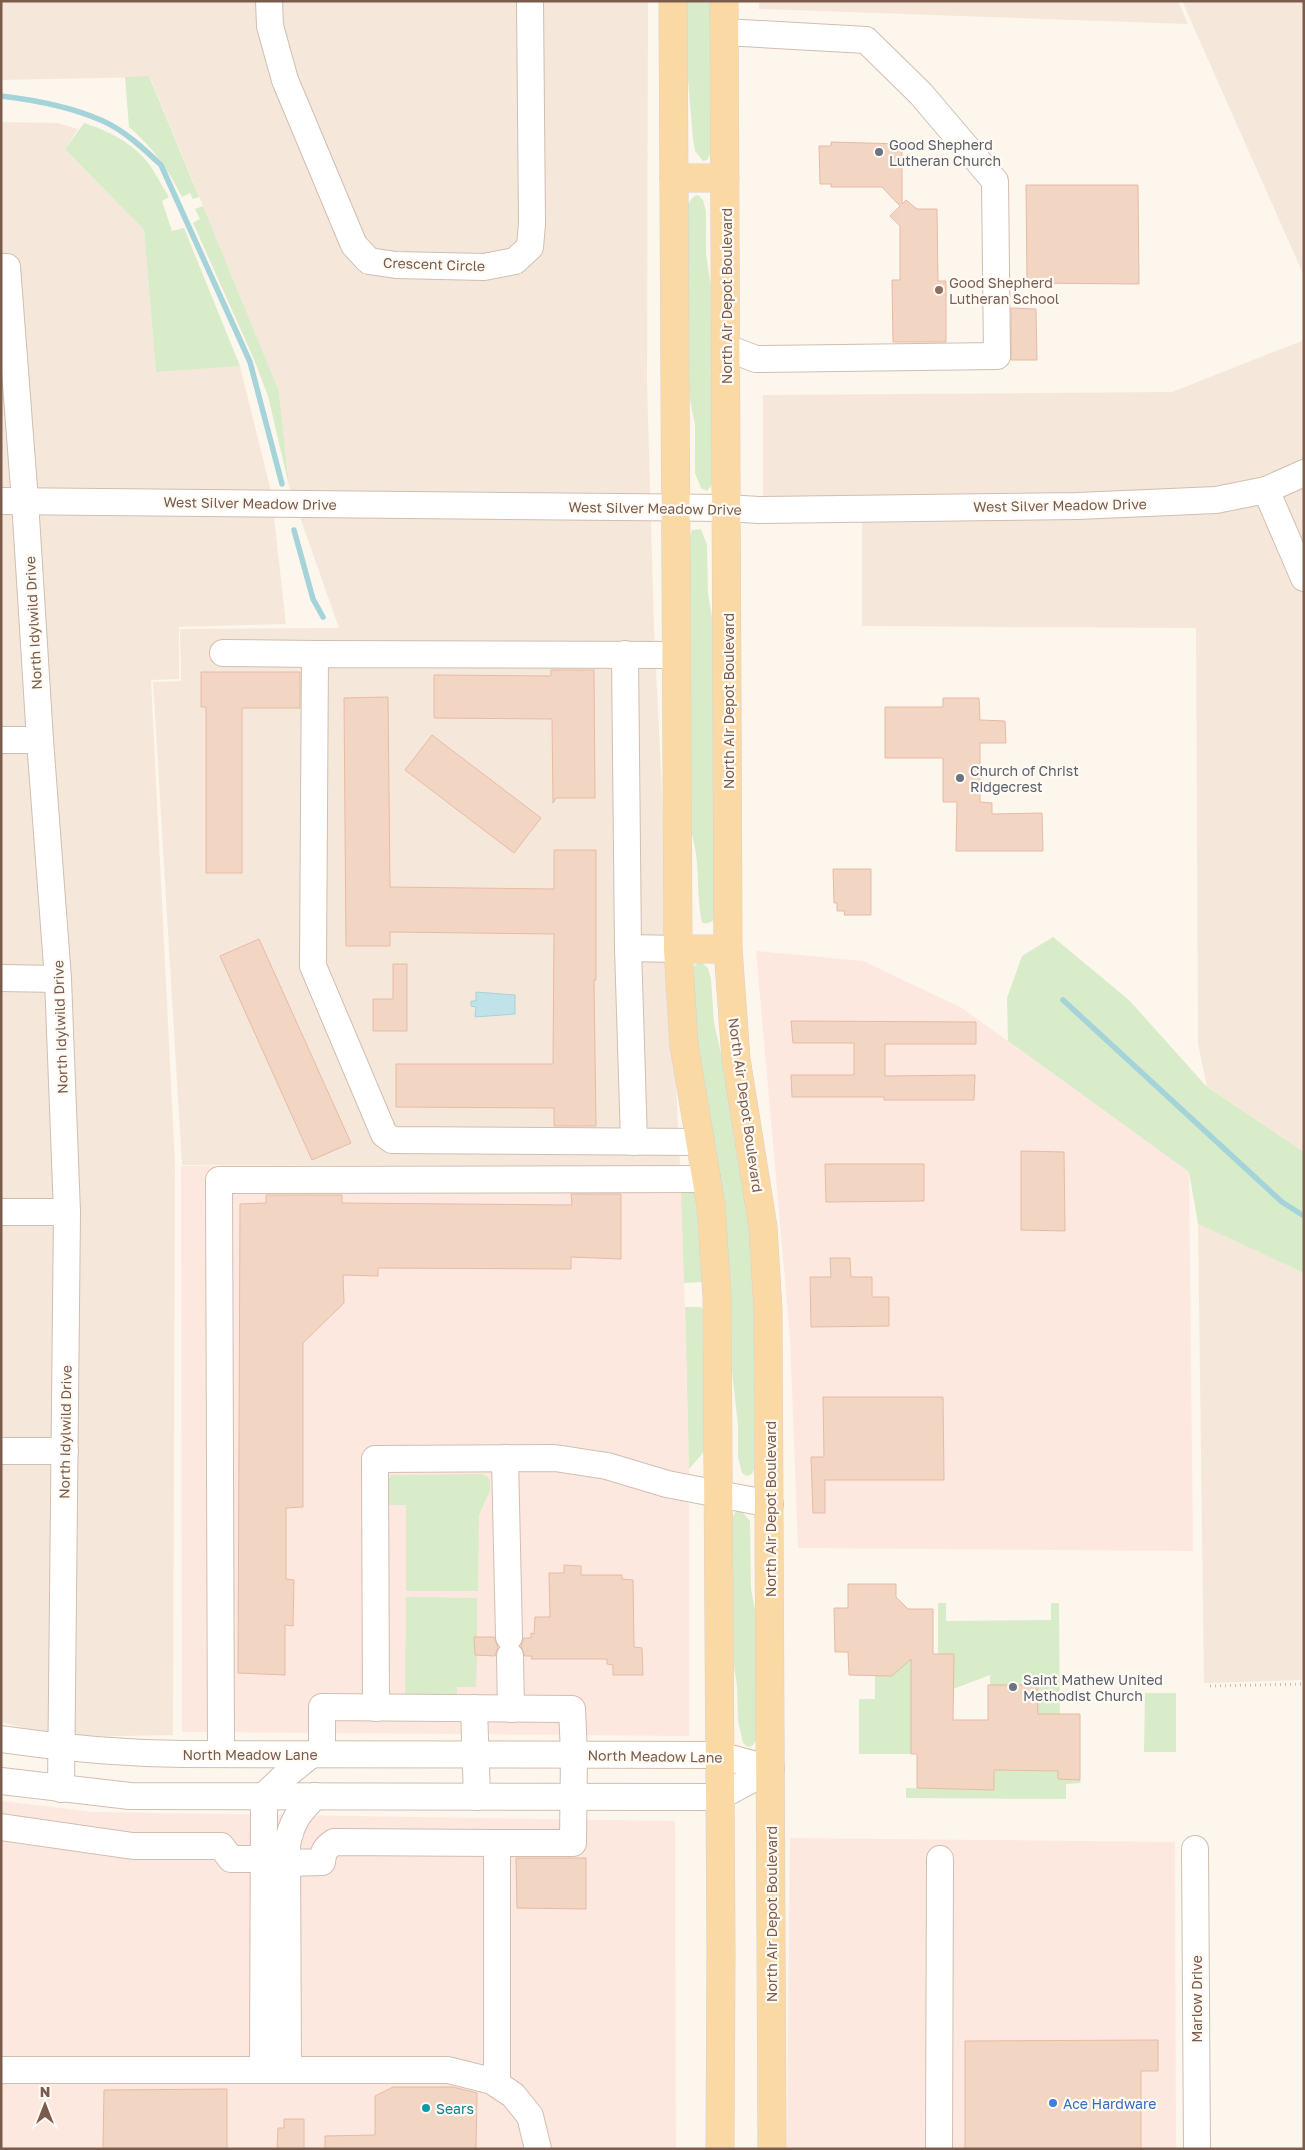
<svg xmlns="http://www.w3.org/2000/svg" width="1305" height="2150" viewBox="0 0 1305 2150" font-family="'Golos Text',sans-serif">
	<rect width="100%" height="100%" fill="#fdf6ec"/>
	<g fill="#f5e8da">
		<path d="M1,1H648L647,383L654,627L680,1166L182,1165L153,682L181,681L180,629L339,628L289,486L279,391L150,77L1,80Z"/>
		<path d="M759,1H1178L1188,24L759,9Z"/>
		<path d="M1182,1H1304V276Z"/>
		<path d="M1,122L58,123L78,129L65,149L144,230L156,371L240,366L271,491L286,624L179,627V679L151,680L175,1165L173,1735L73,1737L36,1731L1,1722Z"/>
		<path d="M1304,340V1152L1207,1087L1198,1044L1196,628L862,626V499L763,498V395L1172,392Z"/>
		<path d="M1198,1224L1304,1273V1680L1204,1683Z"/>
	</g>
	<g fill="#fde8e0">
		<path d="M756,951L863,961L962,1008L1189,1172L1193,1551L798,1548L790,1337Z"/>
		<path d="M181,1166L681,1168L689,1469V1736L182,1732Z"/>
		<path d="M1,1801L94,1812L675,1821L676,2149H1Z"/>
		<path d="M790,1838L1175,1842L1176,2149H787Z"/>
	</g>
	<g fill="#d8ecc9">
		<path d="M685,1H714L712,150L707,160L703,161L695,151L693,139L685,44Z"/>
		<path d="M149,76L199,197L193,199L190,193L182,197C166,166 155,150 129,127L125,77Z"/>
		<path d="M84,123C107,130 133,143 149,164C156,174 162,186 169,197L162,201L172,231L184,228L240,366L156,372L144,230L65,149Z"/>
		<path d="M698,195L703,200L706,212V253L712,294L715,474L711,486L707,491L701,488L695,473V425L687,385L685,209L693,197Z"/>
		<path d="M203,206L279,391L289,486L268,396L253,357L193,223L200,219L195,209Z"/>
		<path d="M701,529L707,545L708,594L713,623L718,910C715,918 713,925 702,923C697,899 699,876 696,853C694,843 692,834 690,826L685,549L692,530Z"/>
		<path d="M1053,937L1129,1000L1207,1087L1304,1152V1273L1198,1224L1189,1172L1008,1041L1007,998L1022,956Z"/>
		<path d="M697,963H702L708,968L711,979L714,1023L726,1075L755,1241L759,1459L752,1474L747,1476L742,1473L738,1457V1426L700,1077L692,969Z"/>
		<path d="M681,1191H699L706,1273L702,1282L684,1283Z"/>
		<path d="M685,1307H701L705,1313L707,1448L689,1469Z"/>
		<path d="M481,1474L488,1477L490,1481V1490L479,1515L478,1591H406V1505H388L389,1479L392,1475H398Z"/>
		<path d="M736,1511L742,1512L750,1521L751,1589L757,1621V1739L752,1746L748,1747L743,1743L738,1721L737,1686L731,1647V1520Z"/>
		<path d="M406,1597L477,1598V1637H474L475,1655L477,1656L476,1687H457V1695L405,1696Z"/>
		<path d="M938,1603H946V1621L1051,1620V1603H1059L1060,1739H1038L1037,1685H990V1675L953,1689L938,1654Z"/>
		<path d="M911,1659V1754H859V1699H875V1676H892Z"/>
		<path d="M1145,1693H1176V1752H1144Z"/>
		<path d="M1052,1748H1058L1059,1779L1080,1780L1081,1783L1066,1784V1799L906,1798V1788L994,1790V1770L1052,1771Z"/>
	</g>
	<path fill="#bfe3e8" stroke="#a5d3da" d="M476,992L515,995V1014L475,1017L476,1007L471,1006V1001H476Z"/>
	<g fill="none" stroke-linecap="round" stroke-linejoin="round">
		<g stroke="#a5d3da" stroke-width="5.5">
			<path d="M1,96C35,100 72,107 103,121C125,131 144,149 161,165L250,362L282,484"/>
			<path d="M294,530L313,599L323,617"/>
			<path d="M1063,1000L1282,1202L1304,1216"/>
		</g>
	</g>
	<g fill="#f3d5c3" stroke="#e6bba3">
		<path d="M831,142L902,144V204L906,200L917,209H937L938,281H946V342H893L892,280H900V226L890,216L900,206L882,187H831V184H820L819,146H831Z"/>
		<path d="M1026,185H1138L1139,284L1027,283Z"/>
		<path d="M1011,308L1036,309L1037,360H1011Z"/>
		<path d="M551,670H594L595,798H556L553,803L552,719L434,718V675L551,676Z"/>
		<path d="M201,672H300V708H242V873H206V707H201Z"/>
		<path d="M388,697L390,887L554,889V850H596V980H594L596,1126H554V1108L396,1107V1064H553L554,934L390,932V946H346L344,698Z"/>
		<path d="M943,698H979L980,720L1005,721L1006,743H980V802L992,803V814L1042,813L1043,851H956L957,802H943V758H885V707H943Z"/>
		<path d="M432,735L541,818L514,853L405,770Z"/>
		<path d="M833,869H871V915H844L845,911H837V903H834Z"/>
		<path d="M259,939L351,1143L312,1160L220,956Z"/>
		<path d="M393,964H407V1031H373V999H393Z"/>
		<path d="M791,1021L976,1022V1044H885V1076L975,1075L974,1100H884V1097H792L791,1075H854V1043H793Z"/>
		<path d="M1021,1151L1064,1152L1065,1231L1021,1230Z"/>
		<path d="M825,1164H924V1201L826,1202Z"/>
		<path d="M571,1194H621V1259L571,1257V1269L378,1268V1276L343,1275L344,1303L303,1343V1507L286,1508V1579L294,1580L293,1626L285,1625V1675L238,1673L240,1204L266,1203V1195H342V1203L572,1205Z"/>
		<path d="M830,1258H850L851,1277H872V1297H889V1326L811,1327L810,1277H831Z"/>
		<path d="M823,1397H943L944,1480H825V1513H813L811,1457H824Z"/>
		<path d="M564,1565L581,1566V1575H622V1579L633,1580L634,1647L642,1648L643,1675H613V1665L607,1664V1659H531L532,1656H525L521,1646L524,1638H531V1633L534,1634L535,1617H550L549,1573H564Z"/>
		<path d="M848,1584H896V1597L908,1609H933V1654H954L953,1720H988V1685H1037L1038,1714H1080V1780L1058,1779V1771L994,1770V1790L917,1788V1754H911V1659L892,1676L849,1675L848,1652H835L834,1608H848Z"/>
		<path d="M474,1637H494L498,1647L495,1656L475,1655Z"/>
		<path d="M516,1858H586V1909L517,1908Z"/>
		<path d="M1158,2040V2071H1141V2149H965V2041Z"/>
		<path d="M393,2087H453L477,2093L476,2149H325V2136L375,2135V2096Z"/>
		<path d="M227,2089V2149H103L104,2090Z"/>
		<path d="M284,2119H304V2149H277L278,2128H284Z"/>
	</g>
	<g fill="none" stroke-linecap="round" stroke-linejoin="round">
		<g stroke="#d1beb0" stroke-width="28">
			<g id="minor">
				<path d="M269,1L270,26L285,80L354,245L369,261L396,265L484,267L515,261L530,247L532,224L530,1"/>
				<path d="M724,32L866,40L921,94L995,181L997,356L756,359L727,348"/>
				<path d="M1,267H7L25,501L40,740L58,979L67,1212L61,1789"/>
				<path d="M1266,490L1304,578"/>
				<path d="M1,501L727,508L759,510L1078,506L1216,500L1266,490L1304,473"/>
				<path d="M223,653L315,654"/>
				<path d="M625,654L628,948L634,1142"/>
				<path d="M677,655L315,654L313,966L384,1134L392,1140L700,1142"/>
				<path d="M1,740H40"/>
				<path d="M628,948L678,949"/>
				<path d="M1,978L58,979"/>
				<path d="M1,1212H67"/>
				<path d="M1,1451H65"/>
				<path d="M505,1458L509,1637"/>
				<path d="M510,1656L511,1709"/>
				<path d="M376,1708L375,1459L555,1458L607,1466L667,1484L770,1504"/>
				<path d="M474,1708L477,1797"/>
				<path d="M1,1739C62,1748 121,1753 182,1754L719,1755L771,1769"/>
				<path d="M221,1754L219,1180L707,1179"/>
				<path d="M322,1754V1707L572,1709L574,1754L573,1843H497"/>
				<path d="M1,1781L130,1796L719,1797L771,1769"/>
				<path d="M1,1827L133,1846H221L231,1859H264"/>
				<path d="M1195,1849L1197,2149"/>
				<path d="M287,1863L322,1862C323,1852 325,1848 334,1842L497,1843V2084"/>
				<path d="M1,2070H448L492,2081L513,2095L530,2116L538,2149"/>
				<path d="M263,2070L264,1796L286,1775L312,1754"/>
				<path d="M288,2070L287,1845C292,1821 298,1813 315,1796"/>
				<path d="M939,2149L940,1859"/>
			</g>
		</g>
		<g stroke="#dad1cd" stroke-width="29">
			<g id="major">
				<path d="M673,1L678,949L684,1045L711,1206L717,1297L721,1952L720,2149"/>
				<path d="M724,1L728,949L736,1059L763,1227L768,1310L772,2149"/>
				<path d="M674,178H725"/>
				<path d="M678,949H728"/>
			</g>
		</g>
		<path stroke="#d9b8a5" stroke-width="3" stroke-dasharray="1 4" stroke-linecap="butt" d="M1210,1686L1304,1684"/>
		<use href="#minor" stroke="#fff" stroke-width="26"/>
		<use href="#major" stroke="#fbd9a5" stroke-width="28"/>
	</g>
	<g fill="#6b7280" stroke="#fffaf3" stroke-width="2">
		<circle cx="879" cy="152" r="5"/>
		<circle cx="960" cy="778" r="5"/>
		<circle cx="1013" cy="1687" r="5"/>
	</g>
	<circle fill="#8d6e63" stroke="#fffaf3" stroke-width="2" cx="939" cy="290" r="5"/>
	<circle fill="#3f7fe0" stroke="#fffaf3" stroke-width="2" cx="1053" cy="2103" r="5"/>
	<circle fill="#0f9aa8" stroke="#fffaf3" stroke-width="2" cx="426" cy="2108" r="5"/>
	<g text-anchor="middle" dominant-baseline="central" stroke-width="4.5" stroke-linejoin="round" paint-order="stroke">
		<g font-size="14" fill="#5b616d" stroke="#fffaf3" text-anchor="start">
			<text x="889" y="144">Good Shepherd<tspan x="889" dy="16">Lutheran Church</tspan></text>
			<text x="970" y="770">Church of Christ<tspan x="970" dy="16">Ridgecrest</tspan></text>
			<text x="1023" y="1679">Saint Mathew United<tspan x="1023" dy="16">Methodist Church</tspan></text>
		</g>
		<g font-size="14" fill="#7a5c4d" stroke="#fffaf3">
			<text transform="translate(434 264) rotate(2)">Crescent Circle</text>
			<text transform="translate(726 296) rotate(-90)">North Air Depot Boulevard</text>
			<text transform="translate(250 503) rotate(1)">West Silver Meadow Drive</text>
			<text transform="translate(1060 505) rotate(-1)">West Silver Meadow Drive</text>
			<text transform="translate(655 508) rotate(1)">West Silver Meadow Drive</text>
			<text transform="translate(33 623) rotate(-93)">North Idylwild Drive</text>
			<text transform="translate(728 701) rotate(-90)">North Air Depot Boulevard</text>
			<text transform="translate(60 1027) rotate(-92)">North Idylwild Drive</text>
			<text transform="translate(746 1105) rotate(82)">North Air Depot Boulevard</text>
			<text transform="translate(65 1432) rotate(-89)">North Idylwild Drive</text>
			<text transform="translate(770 1509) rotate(-90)">North Air Depot Boulevard</text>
			<text x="250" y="1754">North Meadow Lane</text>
			<text transform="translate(655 1756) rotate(1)">North Meadow Lane</text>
			<text transform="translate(771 1914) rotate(-90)">North Air Depot Boulevard</text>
			<text transform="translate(1196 1999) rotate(-90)">Marlow Drive</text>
		</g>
		<g font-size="14" fill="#785e54" stroke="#fffaf3" text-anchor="start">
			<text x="949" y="282">Good Shepherd<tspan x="949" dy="16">Lutheran School</tspan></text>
		</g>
		<g font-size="14" fill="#366cbe" stroke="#fffaf3" text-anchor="start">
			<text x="1063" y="2103">Ace Hardware</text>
		</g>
		<g font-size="14" fill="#0d838f" stroke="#fffaf3" text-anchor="start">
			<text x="436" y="2108">Sears</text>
		</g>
	</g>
	<rect width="1305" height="2150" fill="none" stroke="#7a5c4d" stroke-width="5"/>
	<g transform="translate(45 2105)" stroke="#fffaf3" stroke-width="4" paint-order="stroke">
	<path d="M0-4L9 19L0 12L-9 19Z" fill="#7a5c4d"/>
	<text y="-8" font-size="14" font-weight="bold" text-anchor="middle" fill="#7a5c4d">N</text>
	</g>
</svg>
